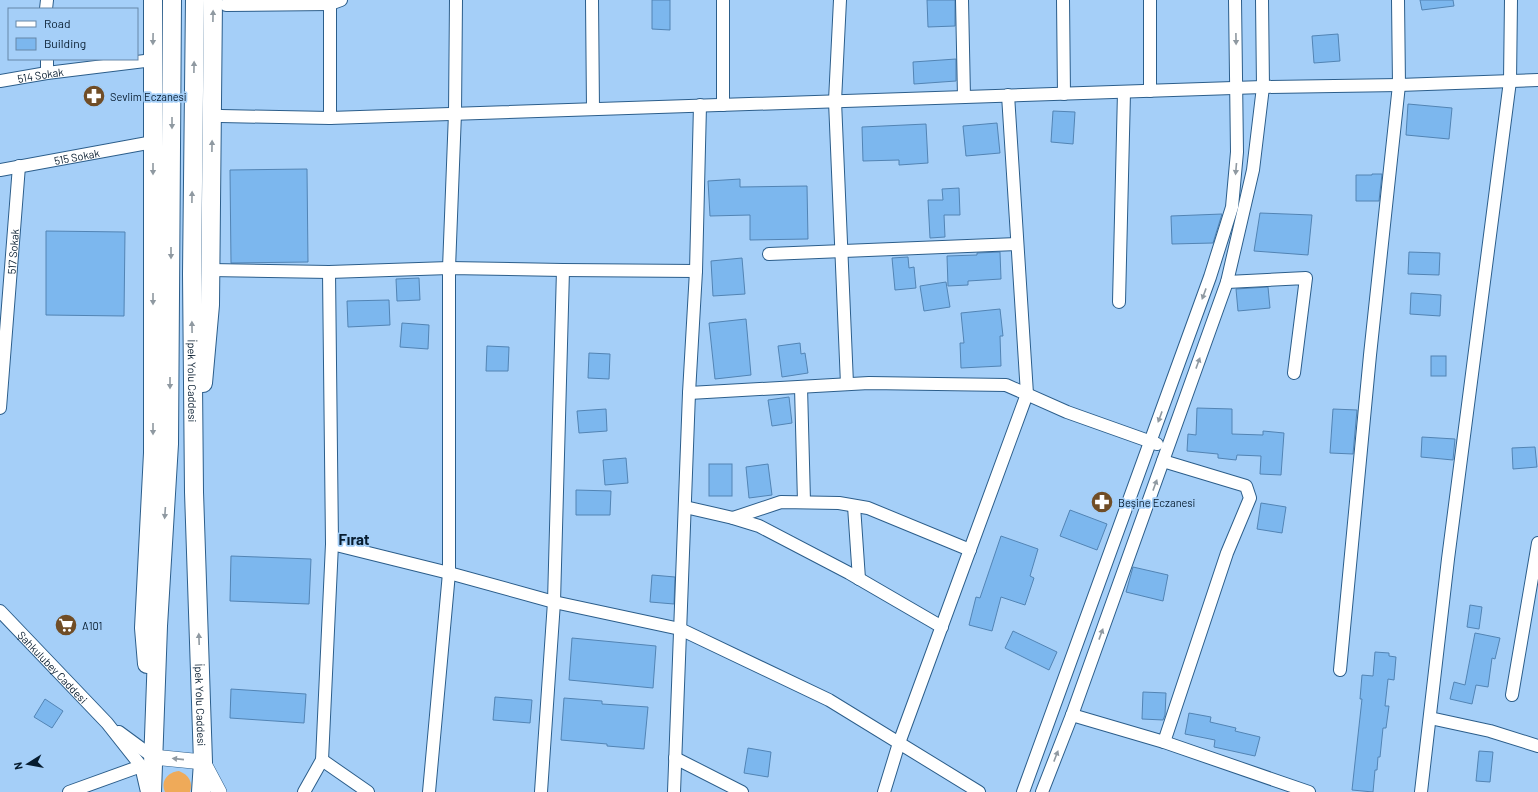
<svg xmlns="http://www.w3.org/2000/svg" width="1538" height="792" viewBox="0 0 1538 792" font-family="Barlow,sans-serif">
	<rect width="100%" height="100%" fill="#a5cff8"/>
	<path fill="#efaa59" d="M179,771C189,775 193,782 190,792H165C160,781 168,772 179,771Z"/>
	<g fill="#7cb7ee" stroke="#5284b4">
		<path d="M652,0H670V30L652,29Z"/>
		<path d="M927,0H955V26L928,27Z"/>
		<path d="M1420,0H1453L1454,6L1422,10Z"/>
		<path d="M1338,34L1340,61L1314,63L1312,36Z"/>
		<path d="M956,59V81L914,84L913,62Z"/>
		<path d="M1408,104L1452,108L1449,139L1406,135Z"/>
		<path d="M1053,111L1075,112L1073,144L1051,142Z"/>
		<path d="M997,123L1000,153L966,156L963,126Z"/>
		<path d="M926,124L928,163L899,165V160L863,161L862,127Z"/>
		<path d="M307,169L308,262L231,263L230,170Z"/>
		<path d="M1372,174H1382L1379,201H1356V175H1372Z"/>
		<path d="M740,179V187L807,186L808,239L750,240V215L710,216L708,181Z"/>
		<path d="M959,188L960,215H944L945,237L930,238L928,200H943L942,189Z"/>
		<path d="M1260,213L1312,215L1308,255L1254,251Z"/>
		<path d="M1222,214L1213,243L1172,244L1171,216Z"/>
		<path d="M46,231L125,232L124,316L46,315Z"/>
		<path d="M1000,252L1001,279L968,281V285L948,286L947,256L977,255V253Z"/>
		<path d="M1409,252L1440,253L1439,275L1408,274Z"/>
		<path d="M908,257L909,268L914,267L916,288L895,290L892,258Z"/>
		<path d="M742,258L745,294L713,296L711,261Z"/>
		<path d="M419,278L420,300L397,301L396,279Z"/>
		<path d="M946,282L950,307L924,311L920,286Z"/>
		<path d="M1268,287L1270,308L1238,311L1236,289Z"/>
		<path d="M1411,293L1441,295L1440,316L1410,314Z"/>
		<path d="M389,300L390,325L348,327L347,301Z"/>
		<path d="M1000,309L1003,336H1000L1001,366L961,368L960,343H964L961,313Z"/>
		<path d="M746,319L751,375L715,379L709,323Z"/>
		<path d="M402,323L429,325L428,349L400,347Z"/>
		<path d="M800,343L801,354L805,353L808,373L782,377L778,346Z"/>
		<path d="M487,346L509,347L508,371H486Z"/>
		<path d="M589,353L610,354L609,379L588,378Z"/>
		<rect x="1431" y="356" width="15" height="20"/>
		<path d="M789,397L792,423L772,426L768,400Z"/>
		<path d="M1197,408L1232,409V434L1263,435V431L1284,433L1281,475L1260,474L1261,456L1237,455L1236,460L1218,458V454L1187,451L1188,434L1196,435Z"/>
		<path d="M606,409L607,431L579,433L577,411Z"/>
		<path d="M1333,409L1357,410L1353,454L1330,453Z"/>
		<path d="M1422,437L1455,439L1453,460L1421,457Z"/>
		<path d="M1535,447L1537,467L1513,469L1512,448Z"/>
		<path d="M626,458L628,483L605,485L603,460Z"/>
		<rect x="709" y="464" width="23" height="32"/>
		<path d="M768,464L772,495L749,498L746,467Z"/>
		<path d="M576,490L611,491L610,515H576Z"/>
		<path d="M1261,503L1286,507L1282,533L1257,529Z"/>
		<path d="M1070,510L1107,524L1097,550L1060,536Z"/>
		<path d="M1001,536L1038,549L1030,576L1034,578L1025,605L1001,597L992,631L969,625L976,597L980,598Z"/>
		<path d="M231,556L311,559L309,604L230,601Z"/>
		<path d="M1133,567L1168,575L1163,601L1126,592Z"/>
		<path d="M652,575L675,577L674,604L650,602Z"/>
		<path d="M1470,605L1482,607L1479,629L1467,627Z"/>
		<path d="M1013,631L1057,652L1049,670L1005,648Z"/>
		<path d="M1475,633L1500,638L1495,659L1492,658L1488,687L1476,685L1472,704L1450,699L1454,682L1465,685Z"/>
		<path d="M572,638L656,646L653,688L569,680Z"/>
		<path d="M1375,652L1389,653V656L1396,657L1394,680L1388,679L1385,706H1389L1386,728H1383L1380,757H1378L1377,770H1375L1373,792L1352,790L1362,699H1360L1362,675L1373,676Z"/>
		<path d="M231,689L306,694L304,723L230,718Z"/>
		<path d="M1143,692L1166,693L1165,715L1163,720L1142,719Z"/>
		<path d="M495,697L532,700L530,723L493,720Z"/>
		<path d="M564,698L602,701V704L648,707L644,749L607,746V744L561,740Z"/>
		<path d="M45,699L63,711L52,728L34,717Z"/>
		<path d="M1189,713L1211,717L1210,722L1236,728L1235,731L1260,737L1255,756L1214,747L1215,740L1185,734Z"/>
		<path d="M748,748L771,752L768,777L744,773Z"/>
		<path d="M1479,751L1493,752L1490,782L1476,781Z"/>
	</g>
	<g fill="none" stroke-linecap="round" stroke-linejoin="round">
		<g stroke="#2c5e8b" stroke-width="14">
			<g id="minor">
				<path d="M330,0V118"/>
				<path d="M592,0L593,109"/>
				<path d="M723,0V105"/>
				<path d="M840,0L835,101L847,384"/>
				<path d="M962,0L964,97"/>
				<path d="M1063,0L1064,94"/>
				<path d="M226,5L330,4L341,0"/>
				<path d="M46,9L47,0"/>
				<path d="M47,59V73"/>
				<path id="s1" d="M0,81L47,73L153,60"/>
				<path d="M1150,91V0"/>
				<path d="M221,116L330,118L1263,87L1399,85L1538,80"/>
				<path id="s2" d="M0,170L153,142"/>
				<path d="M769,254L1017,244"/>
				<path d="M210,270L329,272L449,268L563,270L696,271"/>
				<path d="M1227,282L1306,278L1294,373"/>
				<path d="M1119,302L1124,92"/>
				<path d="M801,387L804,502"/>
				<path d="M689,393L869,383L1006,385L1067,412L1157,444"/>
				<path id="s3" d="M0,408L19,166"/>
				<path d="M1163,461L1246,486L1250,498L1227,553L1164,742"/>
				<path d="M854,506L859,579"/>
				<path d="M685,507L733,518L759,526L849,573L942,627"/>
				<path d="M733,518L781,502L839,503L868,508L970,550"/>
				<path d="M332,544L449,573L554,602L680,629L829,700L979,792"/>
				<path id="s4" d="M0,611L107,723L141,766L147,792"/>
				<path d="M1340,670L1370,355L1399,85L1398,0"/>
				<path d="M1512,695L1538,543"/>
				<path d="M1072,715L1164,742L1309,792"/>
				<path d="M1430,718L1490,731L1538,746"/>
				<path d="M119,732L153,757"/>
				<path d="M675,758L742,792"/>
				<path d="M322,760L368,792"/>
				<path d="M69,792L141,766"/>
				<path d="M304,792L322,760L332,544L329,272"/>
				<path d="M429,792L449,573V268L455,113L456,0"/>
				<path d="M541,792L554,602L563,270"/>
				<path d="M674,792L689,393L696,271L700,105"/>
				<path d="M884,792L899,743L1027,394L1008,95"/>
				<path d="M1023,792L1210,277L1232,207L1237,152L1235,0"/>
				<path d="M1042,792L1072,715L1227,282L1253,170L1263,87L1262,0"/>
				<path d="M1421,792L1448,559L1510,81L1511,0"/>
			</g>
		</g>
		<g stroke="#2c5e8b" stroke-width="16">
			<path id="major" d="M153,757L203,762L219,792"/>
		</g>
		<g stroke="#2c5e8b" stroke-width="20">
			<g id="highway">
				<path id="s5" d="M195,0L192,274L194,492L203,762L201,792"/>
				<path d="M203,383L210,305L213,0"/>
				<path d="M147,664L144,628L153,453V0"/>
				<path d="M152,792L158,626L169,444L172,0"/>
			</g>
		</g>
		<use href="#minor" stroke="#fff" stroke-width="12"/>
		<use href="#major" stroke="#fff" stroke-width="15"/>
		<use href="#highway" stroke="#fff" stroke-width="18"/>
	</g>
	<defs><path id="oneway-solid" d="M-6-.8H1V-3.2L6.5 0L1 3.2V.8H-6Z"/></defs>
	<g fill="#8f99a1">
		<use href="#oneway-solid" transform="translate(213 16) rotate(-89)"/>
		<use href="#oneway-solid" transform="translate(153 39) rotate(91)"/>
		<use href="#oneway-solid" transform="translate(1236 39) rotate(89)"/>
		<use href="#oneway-solid" transform="translate(194 67) rotate(-89)"/>
		<use href="#oneway-solid" transform="translate(172 123) rotate(90)"/>
		<use href="#oneway-solid" transform="translate(212 146) rotate(-89)"/>
		<use href="#oneway-solid" transform="translate(153 169) rotate(90)"/>
		<use href="#oneway-solid" transform="translate(1236 169) rotate(95)"/>
		<use href="#oneway-solid" transform="translate(192 197) rotate(-89)"/>
		<use href="#oneway-solid" transform="translate(171 253) rotate(90)"/>
		<use href="#oneway-solid" transform="translate(1204 294) rotate(110)"/>
		<use href="#oneway-solid" transform="translate(153 299) rotate(90)"/>
		<use href="#oneway-solid" transform="translate(192 327) rotate(-91)"/>
		<use href="#oneway-solid" transform="translate(1198 363) rotate(-70)"/>
		<use href="#oneway-solid" transform="translate(170 383) rotate(90)"/>
		<use href="#oneway-solid" transform="translate(1160 417) rotate(110)"/>
		<use href="#oneway-solid" transform="translate(153 429) rotate(90)"/>
		<use href="#oneway-solid" transform="translate(1155 485) rotate(-70)"/>
		<use href="#oneway-solid" transform="translate(165 513) rotate(94)"/>
		<use href="#oneway-solid" transform="translate(1101 634) rotate(-70)"/>
		<use href="#oneway-solid" transform="translate(199 639) rotate(-92)"/>
		<use href="#oneway-solid" transform="translate(1056 756) rotate(-69)"/>
		<use href="#oneway-solid" transform="translate(178 759) rotate(-174)"/>
	</g>
	<defs>
		<g id="pharmacy-disc" transform="scale(1.15)"><circle r="9.5" fill="#704d26" stroke="#a5cff8"/><path d="M-2-6h4v4h4v4h-4v4h-4v-4h-4v-4h4Z" fill="#fff"/></g>
		<g id="supermarket-disc" transform="scale(1.15)"><circle r="9.5" fill="#704d26" stroke="#a5cff8"/><path d="M-6-5.5h2.5l.6 2H6L4.5 2H-2.5L-4.4-4H-6ZM-1.5 3.2a1.3 1.3 0 1 0 .1 0ZM3 3.2a1.3 1.3 0 1 0 .1 0Z" fill="#fff"/></g>
	</defs>
	<g fill-rule="evenodd">
		<use href="#pharmacy-disc" x="94" y="96"/>
		<use href="#pharmacy-disc" x="1102" y="502"/>
		<use href="#supermarket-disc" x="66" y="625"/>
	</g>
	<g text-anchor="middle" dominant-baseline="central" stroke-width="3.5" stroke-linejoin="round" paint-order="stroke">
		<g font-size="11" fill="#071c2f" stroke="#a5cff8">
			<text stroke="none"><textPath href="#s1" startOffset="41">514 Sokak</textPath></text>
			<text stroke="none"><textPath href="#s2" startOffset="78">515 Sokak</textPath></text>
			<text stroke="none"><textPath href="#s3" startOffset="157">517 Sokak</textPath></text>
			<text stroke="none"><textPath href="#s5" startOffset="381">İpek Yolu Caddesi</textPath></text>
			<text stroke="none"><textPath href="#s4" startOffset="77">Şahkulubey Caddesi</textPath></text>
			<text stroke="none"><textPath href="#s5" startOffset="705">İpek Yolu Caddesi</textPath></text>
		</g>
		<g font-size="11" fill="#071c2f" stroke="#a5cff8" text-anchor="start">
			<text x="110" y="96">Sevlim Eczanesi</text>
			<text x="1118" y="502">Beşine Eczanesi</text>
			<text x="82" y="625">A101</text>
		</g>
		<g font-size="15" font-weight="bold" fill="#071c2f" stroke="#a5cff8">
			<text x="354" y="539">Fırat</text>
		</g>
	</g>
	<rect x="8" y="8" width="130" height="52" fill="#a5cff8" stroke="#6687a8"/>
	<rect x="16" y="21" width="20" height="6" fill="#ffffff" stroke="#6687a8"/>
	<text x="44" y="28" font-size="12" fill="#071c2f">Road</text>
	<rect x="16" y="38" width="20" height="12" fill="#7cb7ee" stroke="#6687a8"/>
	<text x="44" y="48" font-size="12" fill="#071c2f">Building</text>
	<g transform="translate(28 764) rotate(259)" stroke="#a5cff8" stroke-width="3" paint-order="stroke">
	<path d="M0-3L7 15L0 10L-7 15Z" fill="#071c2f"/>
	<text y="-6" font-size="11" font-weight="bold" text-anchor="middle" fill="#071c2f">N</text>
	</g>
</svg>
